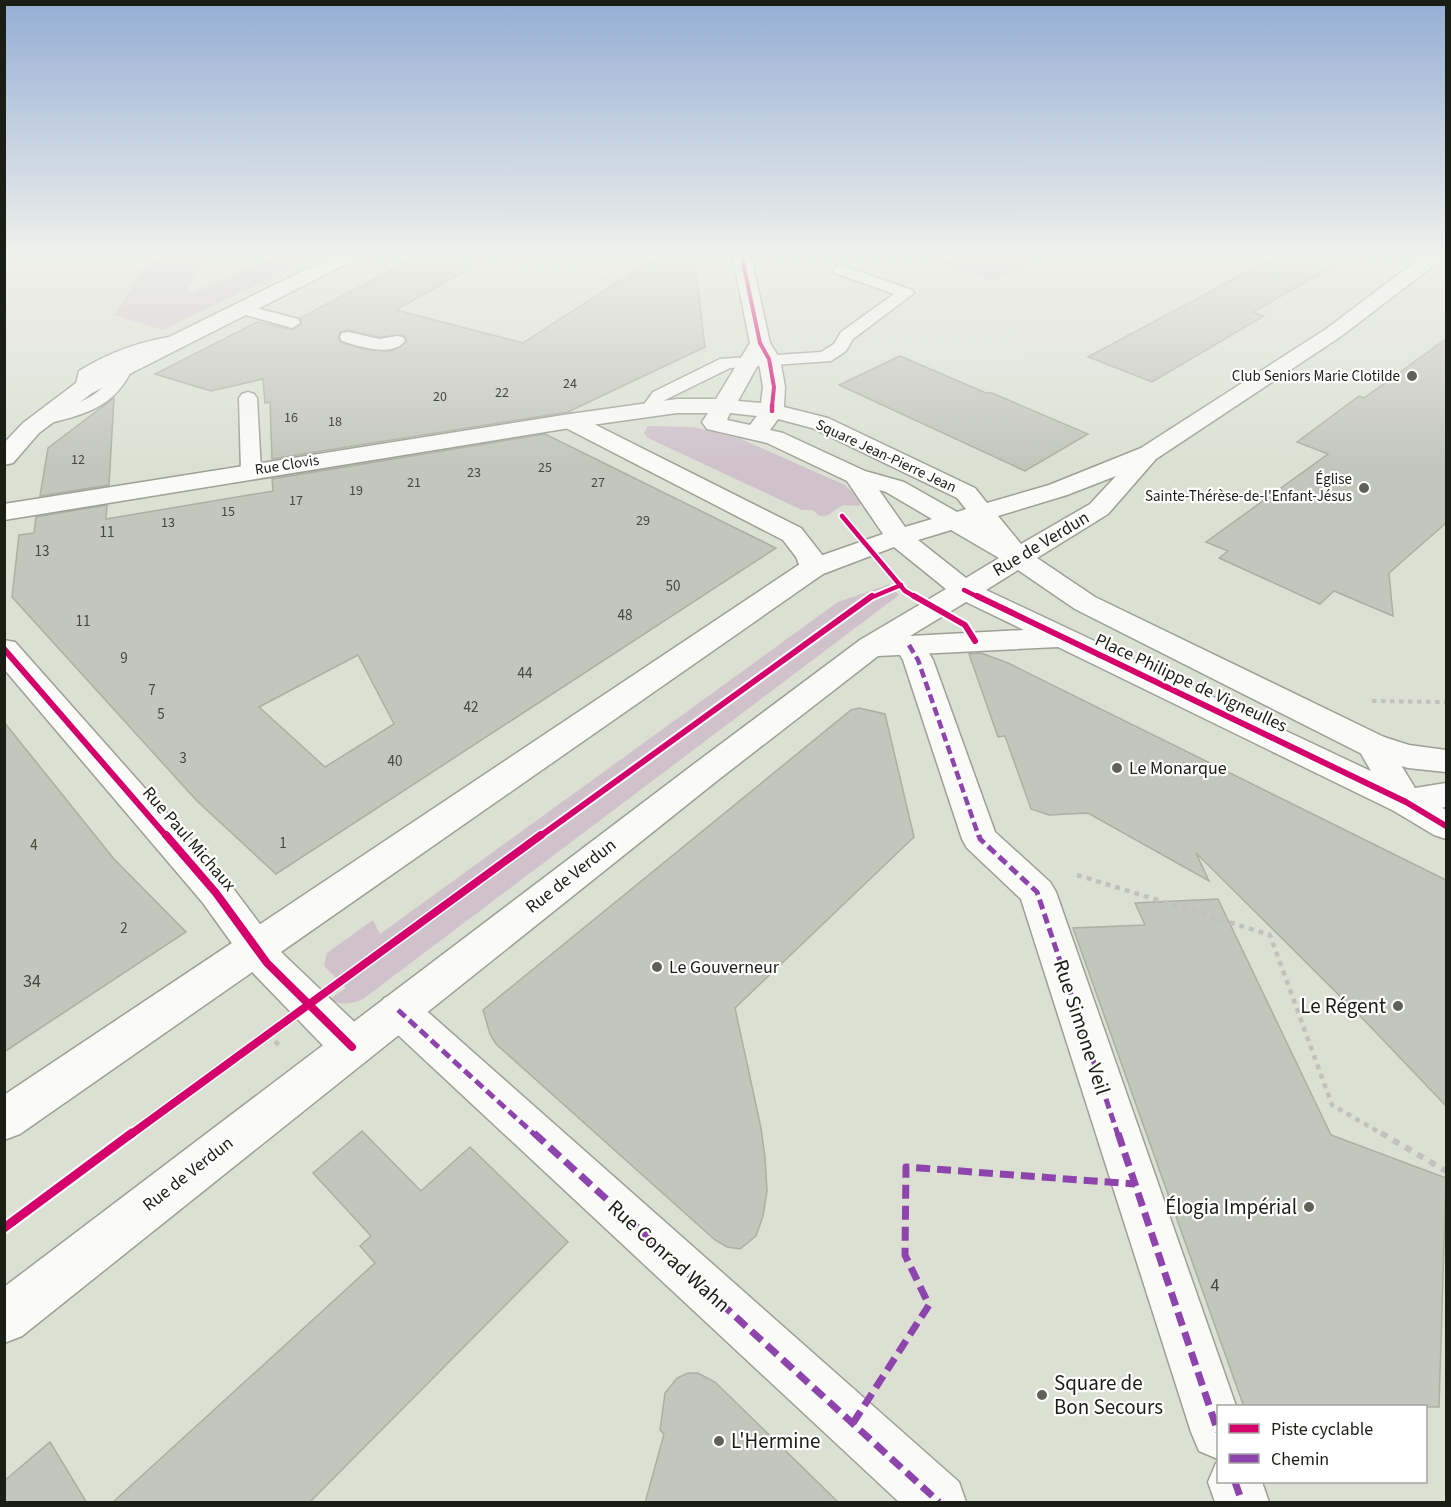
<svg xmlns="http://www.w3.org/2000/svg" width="1451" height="1507" viewBox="0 0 1451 1507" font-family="'Source Sans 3',sans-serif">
	<rect width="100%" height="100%" fill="#dce0d3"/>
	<g fill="#cfc2cb">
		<path d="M163,253H214L188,286L187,295L282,253H320L163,330L114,315L137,280L142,267Z"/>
		<path d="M964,253H1054L993,281L941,263Z"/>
		<path d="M648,426L693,427L741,439L845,485L859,499L860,506L843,505L826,516H820L812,510H802L648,438L644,433Z"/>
		<path d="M890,584L899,595L363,999C353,1003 340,1007 330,999L346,988L324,966L327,953L373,920L380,934L838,602Z"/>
	</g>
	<g fill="#c3c6bc" stroke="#acafa4" stroke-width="1.5" fill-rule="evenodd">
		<path d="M423,253H497L396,310L523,343L663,253H694L705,347L568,412L272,459L270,402L265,403L263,379L211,391L155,374L257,322L293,330L302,324L300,318ZM348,330L379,337L403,335L407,341L392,351L365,350L340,342L338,338L340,332Z"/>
		<path d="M1282,253H1357L1253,312L1264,316L1152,382L1088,357Z"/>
		<path d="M1446,339V523L1389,573L1393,616L1334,591L1320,604L1219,558L1228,551L1206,542L1328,454L1297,442L1359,396L1364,398Z"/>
		<path d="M900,356L986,393H992L1088,434L1025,471L839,385Z"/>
		<path d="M114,398L109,485L40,496L48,448Z"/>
		<path d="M545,434L776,548L276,874L197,801L12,597L19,535L34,533L36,517L107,505L106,519L273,491L272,479ZM358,655L394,724L325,767L259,707Z"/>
		<path d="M981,653L1008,663L1446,880V1106L1364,1020L1196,853L1209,881L1088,813L1049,815L1031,809L1005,736L998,737L969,654Z"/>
		<path d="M859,708L885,714L914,837L735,1008L761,1128L765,1157L767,1191L763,1216L756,1236L740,1249L727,1247L715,1240L496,1044L490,1034L483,1010L851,710Z"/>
		<path d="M4,722L114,859L186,932L4,1052Z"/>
		<path d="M1218,899L1331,1135L1446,1178L1439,1407H1244L1073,928L1145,925L1135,903Z"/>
		<path d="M362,1131L421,1191L470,1147L568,1242L309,1503H112L375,1263L360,1246L371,1236L313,1173Z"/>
		<path d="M688,1373H698L715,1382L839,1503H645L664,1434L660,1430L665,1393L677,1378Z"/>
		<path d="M50,1442L87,1503H4V1481Z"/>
	</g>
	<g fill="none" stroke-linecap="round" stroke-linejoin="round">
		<g stroke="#9ca095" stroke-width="3">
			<g id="lane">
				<path d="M840,265L912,290L914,293L853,339L846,351L831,361L730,368L665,400L656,414H642L640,410L653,392L720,359L821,352L834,344L841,332L894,294L835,273L832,270L835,267Z"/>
				<path d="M241,304L298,319L300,323L292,328L235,312L233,309Z"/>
				<path d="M348,332L379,339L397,336L403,337L405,341C391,358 359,346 342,341L340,337L342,333Z"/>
				<path d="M176,336L182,337L184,341L182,345C146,353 126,357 94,377L90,392H78L75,388L79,371C110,352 140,341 176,336Z"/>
				<path d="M124,362L130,363L133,367C115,409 82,415 42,425L35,423L33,419L35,415C60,409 88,404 106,384C111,378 113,370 118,363Z"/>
				<path d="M248,392L254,394L257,398L261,471L258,475H244L241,471L239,398L242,394Z"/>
			</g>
		</g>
		<g stroke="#9ca095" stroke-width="3">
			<g id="street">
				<path d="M339,253H363L360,257L92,393L39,433L13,463L4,465V443L23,423L76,383Z"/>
				<path d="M570,414L578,416L801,528L823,556L827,568L823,574L813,576L803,574L796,557L783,540L562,426L558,421L562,416Z"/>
				<path d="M909,636L920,638L933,660L995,832L1050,882L1056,892L1236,1406H1218V1459L1199,1451L1191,1432L1021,899L967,848L962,839L903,660L894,645L898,638Z"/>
				<path d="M4,640L15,642L229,883L281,952L367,1034L373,1047L367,1060L352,1065L337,1060L254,974L203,903L4,669Z"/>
				<path d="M1372,734L1384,737L1418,793L1446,810V839L1434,835L1394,811L1356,745L1360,737Z"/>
				<path d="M398,993L412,998L959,1482L966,1502H899L384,1022L378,1010L384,998Z"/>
				<path d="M1218,1462V1482H1262L1269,1502H1215L1208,1482L1216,1463Z"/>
			</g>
		</g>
		<g stroke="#9ca095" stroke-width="3">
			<path id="secondary" d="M732,253H750L770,343L780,359L785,387L784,407L828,418L975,488L987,503L1049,485L1141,448L1326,329L1427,253H1446L1445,257L1340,337L1156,459L1108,514L1037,558L1095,597L1384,737L1409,745L1446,750V772L1408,768L1360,753L1075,609L1018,570L986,590L1409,789L1446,783V807L1406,814L1394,811L1058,647L878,656L718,780L22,1336L4,1343V1287L694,764L860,640L946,589L894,547L823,574L20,1134L4,1140V1095L803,562L883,534L847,481L767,443L707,429L702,422L708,413H677L570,428L4,520V504L570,414L677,399H716L750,343ZM759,363L763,387L761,403L738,401ZM730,413L757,416L750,425L727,420ZM778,419L812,428L957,498L966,509L957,512L904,482L865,471L783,433L770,430ZM1116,476L1090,504L1021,544L998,516L1067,495ZM879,490L886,492L932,519L905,527ZM951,530L999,558L966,578L918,540ZM966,602L1024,630L910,636Z"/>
		</g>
		<g stroke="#c1c2bd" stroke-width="2" stroke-dasharray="3 3" stroke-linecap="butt">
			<path d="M517,261L604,279L710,275"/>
			<path d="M507,273L538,267"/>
		</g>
		<path stroke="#c1c2bd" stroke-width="4" stroke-dasharray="4.5 4.5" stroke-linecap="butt" d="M1372,701L1446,702"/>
		<g stroke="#c1c2bd" stroke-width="4.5" stroke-dasharray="5 5" stroke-linecap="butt">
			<path d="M1077,875L1270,935L1332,1105L1384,1135"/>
			<path d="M268,1034L279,1045"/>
		</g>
		<path stroke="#c1c2bd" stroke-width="6" stroke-dasharray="7 7" stroke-linecap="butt" d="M1381,1133L1446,1171"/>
		<use href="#lane" fill="#fafaf8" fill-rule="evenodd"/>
		<use href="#street" fill="#fafaf8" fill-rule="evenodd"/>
		<use href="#secondary" fill="#fafaf8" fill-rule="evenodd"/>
		<path stroke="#8e44ad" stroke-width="4.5" stroke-dasharray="9 4.5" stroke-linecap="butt" d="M909,645L918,660L979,837"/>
		<g stroke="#8e44ad" stroke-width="5" stroke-dasharray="10 5" stroke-linecap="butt">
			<path d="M979,835L980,839L1037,892L1118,1135"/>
			<path d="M398,1010L535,1135"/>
		</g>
		<g stroke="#8e44ad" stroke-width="7" stroke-dasharray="14 7" stroke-linecap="butt">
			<path d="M534,1133L939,1502"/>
			<path d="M1118,1133L1218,1432"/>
			<path d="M853,1423L929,1305L905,1255L906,1167L1135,1184"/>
			<path d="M1235,1482L1242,1502"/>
		</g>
		<g stroke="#fff" stroke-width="6">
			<path id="cycleway-far4" d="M741,253L760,343L769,359L774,387L772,407"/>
		</g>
		<g stroke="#fff" stroke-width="8">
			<g id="cycleway-far3">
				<path d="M772,411V405"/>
				<path d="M842,516L905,591L917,598"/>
				<path d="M964,590L980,598"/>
				<path d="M870,598L901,585"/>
			</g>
		</g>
		<g stroke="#fff" stroke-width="10">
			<g id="cycleway-far2">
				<path d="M914,596L965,625L975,641"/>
				<path d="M977,596L1406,802L1446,826"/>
				<path d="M4,649L167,837"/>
				<path d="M539,837L872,596"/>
			</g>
		</g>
		<g stroke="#fff" stroke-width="11">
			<g id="cycleway-far1">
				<path d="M166,835L216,893L267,963L352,1047"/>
				<path d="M130,1135L541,835"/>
			</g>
		</g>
		<g stroke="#fff" stroke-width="13">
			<path id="cycleway" d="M4,1228L132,1133"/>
		</g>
		<use href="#cycleway-far4" stroke="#d6006c" stroke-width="4"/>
		<use href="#cycleway-far3" stroke="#d6006c" stroke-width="4.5"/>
		<use href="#cycleway-far2" stroke="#d6006c" stroke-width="6"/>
		<use href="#cycleway-far1" stroke="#d6006c" stroke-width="8"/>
		<use href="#cycleway" stroke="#d6006c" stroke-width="9"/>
	</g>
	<linearGradient id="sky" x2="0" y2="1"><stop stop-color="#95aed5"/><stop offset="0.55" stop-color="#eff1eb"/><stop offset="1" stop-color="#eff1eb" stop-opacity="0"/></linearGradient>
	<rect width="1451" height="464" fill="url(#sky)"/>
	<g fill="#5f6258" stroke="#fff" stroke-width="2">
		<circle cx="1412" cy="376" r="6"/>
		<circle cx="1364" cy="488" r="6"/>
		<circle cx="1117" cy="768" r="6"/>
		<circle cx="657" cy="967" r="6"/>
		<circle cx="1398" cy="1006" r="6"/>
		<circle cx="1309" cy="1207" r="6"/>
		<circle cx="1042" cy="1395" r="6"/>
		<circle cx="719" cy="1441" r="6"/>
	</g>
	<g text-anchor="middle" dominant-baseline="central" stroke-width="4.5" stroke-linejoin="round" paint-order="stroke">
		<g font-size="14" fill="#45483f">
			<text x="570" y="384">24</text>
			<text x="502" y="393">22</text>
			<text x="440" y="397">20</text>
			<text x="291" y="418">16</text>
			<text x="335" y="422">18</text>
			<text x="78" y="460">12</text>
			<text x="545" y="468">25</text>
			<text x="474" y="473">23</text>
			<text x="414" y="483">21</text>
			<text x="598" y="483">27</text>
			<text x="356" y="491">19</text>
			<text x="296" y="501">17</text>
			<text x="228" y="512">15</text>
			<text x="643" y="521">29</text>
			<text x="168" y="523">13</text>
		</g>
		<g font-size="15" fill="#1b1e15" stroke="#fff" text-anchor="end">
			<text x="1400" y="376">Club Seniors Marie Clotilde</text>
			<text x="1352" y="479">Église<tspan x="1352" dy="17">Sainte-Thérèse-de-l'Enfant-Jésus</tspan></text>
		</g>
		<g font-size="15" fill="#1b1e15" stroke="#fff">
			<text transform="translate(886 456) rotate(25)">Square Jean-Pierre Jean</text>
			<text transform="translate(287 465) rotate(-9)">Rue Clovis</text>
		</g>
		<g font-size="15" fill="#45483f">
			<text x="107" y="532">11</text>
			<text x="42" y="551">13</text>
			<text x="673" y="586">50</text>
			<text x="625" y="615">48</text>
			<text x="83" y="621">11</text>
			<text x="124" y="658">9</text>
			<text x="525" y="673">44</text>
			<text x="152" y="690">7</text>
			<text x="471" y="707">42</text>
			<text x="161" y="714">5</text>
			<text x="183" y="758">3</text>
			<text x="395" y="761">40</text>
			<text x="283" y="843">1</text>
			<text x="34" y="845">4</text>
			<text x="124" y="928">2</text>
		</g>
		<g font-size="18" fill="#1b1e15" stroke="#fff">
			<text transform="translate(1041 544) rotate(-31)">Rue de Verdun</text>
			<text transform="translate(1191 683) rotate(25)">Place Philippe de Vigneulles</text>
			<text transform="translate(189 839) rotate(49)">Rue Paul Michaux</text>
			<text transform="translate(571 876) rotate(-38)">Rue de Verdun</text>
			<text transform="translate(188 1174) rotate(-38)">Rue de Verdun</text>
		</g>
		<g font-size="18" fill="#1b1e15" stroke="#fff" text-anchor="start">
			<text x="1129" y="768">Le Monarque</text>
			<text x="669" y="967">Le Gouverneur</text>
		</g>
		<g font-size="18" fill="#45483f">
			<text x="32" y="981">34</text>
			<text x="1215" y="1285">4</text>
		</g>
		<g font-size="21" fill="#1b1e15" stroke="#fff" text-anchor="end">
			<text x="1386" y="1006">Le Régent</text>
			<text x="1297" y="1207">Élogia Impérial</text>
			<text x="1054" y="1383" text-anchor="start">Square de<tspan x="1054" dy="24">Bon Secours</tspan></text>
			<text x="731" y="1441" text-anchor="start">L'Hermine</text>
		</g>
		<g font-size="21" fill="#1b1e15" stroke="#fff">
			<text transform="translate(1082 1027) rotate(72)">Rue Simone Veil</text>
			<text transform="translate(669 1256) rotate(42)">Rue Conrad Wahn</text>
		</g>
	</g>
	<rect width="1451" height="1507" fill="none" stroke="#1b1e15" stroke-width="12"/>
	<rect x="1217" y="1405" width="210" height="78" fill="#ffffff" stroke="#a4a5a1" stroke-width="1.5"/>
	<rect x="1229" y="1424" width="30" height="9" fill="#d6006c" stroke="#a4a5a1" stroke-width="1.5"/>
	<text x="1271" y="1435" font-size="18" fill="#1b1e15">Piste cyclable</text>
	<rect x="1229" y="1454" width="30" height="9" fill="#8e44ad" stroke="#a4a5a1" stroke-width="1.5"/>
	<text x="1271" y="1465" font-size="18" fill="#1b1e15">Chemin</text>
</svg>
